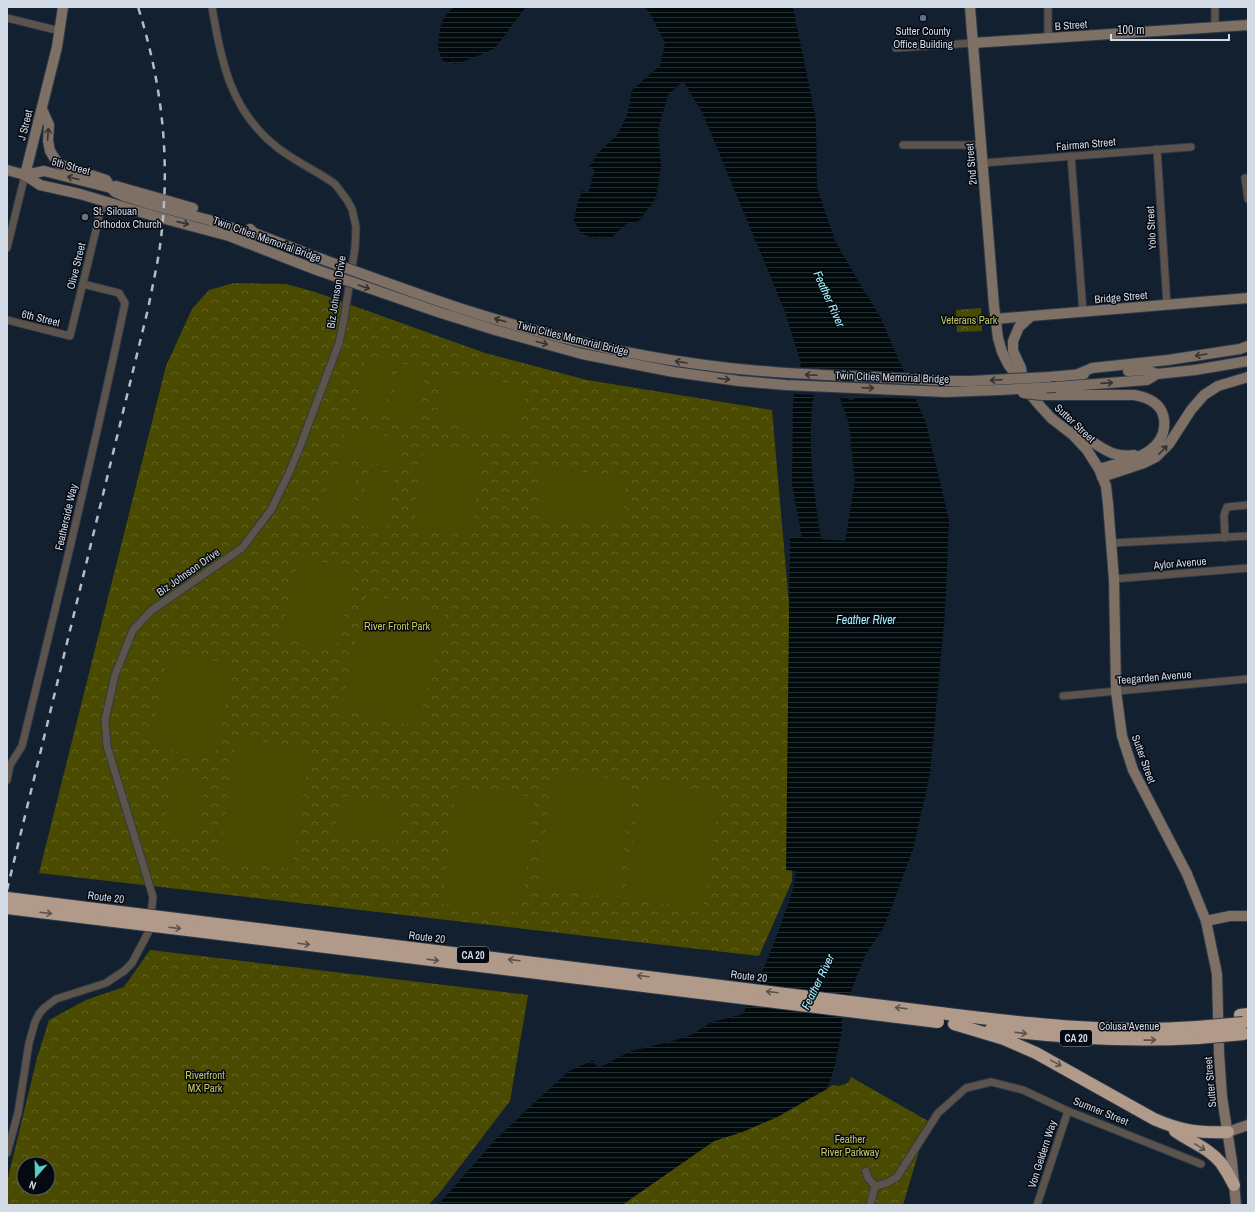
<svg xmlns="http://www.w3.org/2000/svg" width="1255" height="1212" viewBox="0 0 1255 1212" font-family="'Archivo Narrow',sans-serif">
	<defs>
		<pattern id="park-crowns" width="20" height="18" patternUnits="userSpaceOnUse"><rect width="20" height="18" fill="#4a4b00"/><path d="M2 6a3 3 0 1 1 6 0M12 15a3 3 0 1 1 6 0" fill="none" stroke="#636425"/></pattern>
		<pattern id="water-rules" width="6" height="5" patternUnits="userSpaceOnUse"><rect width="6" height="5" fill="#010a0c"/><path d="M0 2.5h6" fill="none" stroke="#252d2f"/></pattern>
	</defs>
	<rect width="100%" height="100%" fill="#132030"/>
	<g fill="url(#park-crowns)" fill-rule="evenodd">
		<path d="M234,283L286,284L315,292L485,353L587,380L772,410L797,696L792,881L759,956L39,873L166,366L192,309L209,290Z"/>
		<path d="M981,308L982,331L957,332L956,310Z"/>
		<path d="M150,950L528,995L510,1101L438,1195L428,1205H7V1182L37,1058L49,1020L86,1000L124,987ZM24,1164H48V1188H24Z"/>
		<path d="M851,1077L928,1121L903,1205H622L714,1141L742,1132L777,1117L833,1085L839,1086L848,1083Z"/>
	</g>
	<g fill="#4a4b00">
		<path d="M365,357L392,361L383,417L356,412Z"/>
		<path d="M399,363L426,367L418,423L390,419Z"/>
		<path d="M442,372L527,386L519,436L436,422Z"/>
		<path d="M345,430L401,438L397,466L341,459Z"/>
		<path d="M424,446L482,454L471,536L413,528Z"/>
		<path d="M330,465L358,470L349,523L321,518Z"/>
		<path d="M542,467L627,478L621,527L538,517Z"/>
		<path d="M368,469L395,474L386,529L359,525Z"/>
		<path d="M301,556L356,571L335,651L280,636Z"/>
		<path d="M367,594L445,612L418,727L341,709Z"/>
		<path d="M169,651L234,665L214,759L150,746Z"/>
		<path d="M237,738L310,749L292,869L219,858Z"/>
		<path d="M553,771L632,781L617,898L538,888Z"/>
		<path d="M172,774L205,779L197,836L164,831Z"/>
		<path d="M642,781L720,793L703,909L624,898Z"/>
		<path d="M456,787L535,797L521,913L442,904Z"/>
		<path d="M340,796L402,805L396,842L335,833Z"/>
	</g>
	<g fill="url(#water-rules)" fill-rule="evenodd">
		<path d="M454,7H526L495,48L480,55L456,64L443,61L438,49L440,27L445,16Z"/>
		<path d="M645,7H793L816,120L817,187L835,241L860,284L880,316L926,423L949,520L945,613L930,774L913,849L890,912L881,932L865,955L842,1015V1030L834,1069L827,1089L777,1117L742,1132L714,1141L622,1205H438L495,1140L529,1108L569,1071L594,1060V1063L599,1068L631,1051L669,1042L691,1035L712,1022L743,1014C759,979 775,944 787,907C791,895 795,884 796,871L786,870L790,537L802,538L792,483L793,402L801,363L784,309L702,112L683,81L668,95L658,130L661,166L656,198L639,221L626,224L611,238L595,239L581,233L574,221L578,201L582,191L588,193L595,170L589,167L599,152L617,135L627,116L632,90L660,66L665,43L652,17ZM829,384L840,398L849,424L855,481L845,541L821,539C813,490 806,436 815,387Z"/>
	</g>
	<path fill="#132030" d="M798,367L907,372L918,399L855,397L853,400H849L847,397L836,396L828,385L817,388L816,395L793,394Z"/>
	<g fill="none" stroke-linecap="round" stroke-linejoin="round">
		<g stroke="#2e3a49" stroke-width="9">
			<g id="street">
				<path d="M1048,7V39"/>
				<path d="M1215,7V28"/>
				<path d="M7,18L60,31"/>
				<path d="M896,48L973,43"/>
				<path d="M903,145H981"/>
				<path d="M1157,149L1167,305"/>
				<path d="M1071,156L1083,312"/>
				<path d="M983,163L1191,147"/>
				<path d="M1245,178L1248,199"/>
				<path d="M7,248L25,175"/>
				<path d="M7,320L70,336L96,230L100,213L103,209L105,201"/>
				<path d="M1225,538L1224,515L1227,507L1248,505"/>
				<path d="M1111,543L1248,536"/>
				<path d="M1114,579L1248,568"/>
				<path d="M1063,696L1248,679"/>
				<path d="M7,780L10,765L22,746C58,598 94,451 125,303L119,293L83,284"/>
				<path d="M7,1153L18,1113L29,1043L35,1022L39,1014L44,1008L56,999L106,983L124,971L132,963L149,931L153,897L107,746L105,720L115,675L133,630L152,610L242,548L271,510L289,473L301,444L339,343L344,319L355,248L356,227L352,209L347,200L335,184C317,171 296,162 278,148C231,112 221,62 212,7"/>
				<path d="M866,1171L868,1178L875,1186"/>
				<path d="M875,1186L887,1183L897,1177L938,1113L966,1088L991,1082L1023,1090L1068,1111L1201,1164"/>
				<path d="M870,1205L875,1186"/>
				<path d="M1037,1205L1068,1111"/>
			</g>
		</g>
		<g stroke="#2e3a49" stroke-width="12">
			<g id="secondary">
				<path d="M970,7L994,306L998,338L1002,352L1008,364L1023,386L1041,407L1051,418L1073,435L1087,450L1099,469L1106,486L1108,504L1114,579L1116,691L1122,736L1133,770L1187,874L1206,921L1217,974L1219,1053L1222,1097L1232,1162L1236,1205"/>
				<path d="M973,43L1248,25"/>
				<path d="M42,109L49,125L48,141L50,151L55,159L60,164L67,167L106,180L111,188L115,192L124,196L156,206L209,220L249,234L254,233"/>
				<path d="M7,170L25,175L40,185L80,194L154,216L229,236L314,269"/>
				<path d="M25,175L57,47L63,7"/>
				<path d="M25,175L44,171L111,188"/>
				<path d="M116,186L193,208"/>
				<path d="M250,229L254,233L319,258"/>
				<path d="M995,319L1248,298"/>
				<path d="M1128,371L1146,370L1157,374"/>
				<path d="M1078,374L1092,368L1168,360L1240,349L1248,346"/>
				<path d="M1049,377L1084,374"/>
				<path d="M1023,384L1021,368L1013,351V341L1019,327L1031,316"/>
				<path d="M1056,387L1147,380L1157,374L1195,370L1248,361"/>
				<path d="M1042,395H1134C1146,397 1157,401 1162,412C1165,419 1165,426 1163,433C1155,458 1121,462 1099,469"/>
				<path d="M1074,432C1078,434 1084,436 1088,439C1104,449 1113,458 1134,455"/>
				<path d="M1102,477L1144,463L1156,457L1169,444L1191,410L1204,395L1218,386L1248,377"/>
				<path d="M1206,921L1230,916H1248"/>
				<path d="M1228,1132L1248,1125"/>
			</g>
		</g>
		<g stroke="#2e3a49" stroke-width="14">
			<g id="highway">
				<path d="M940,1013C1027,1024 1109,1033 1197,1027"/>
				<path d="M1240,1015L1248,1014"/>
				<path d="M954,1024L1004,1039L1036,1053L1154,1119C1181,1131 1199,1133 1228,1132"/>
				<path d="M991,1029C1060,1038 1129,1042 1198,1038"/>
				<path d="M1175,1131C1190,1142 1209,1148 1221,1163C1226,1170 1230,1177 1234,1185"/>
			</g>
		</g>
		<use href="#street" stroke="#5c534c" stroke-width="7"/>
		<use href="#secondary" stroke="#7e7064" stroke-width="10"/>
		<use href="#highway" stroke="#b19a89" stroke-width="12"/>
		<path stroke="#b3bdc9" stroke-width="2.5" stroke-dasharray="7 7" stroke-linecap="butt" d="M7,890L148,309C152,288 157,267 160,246C171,164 163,86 138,7"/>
		<g stroke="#2e3a49" stroke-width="12" stroke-linecap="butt">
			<g id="secondary-bridge">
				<path d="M319,258C365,275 412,292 459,308C534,332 612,352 691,363C775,376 860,375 945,381H971L1049,377"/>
				<path d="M314,269L438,312L495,330L582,354L674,372L739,381L786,385L946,392L999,390L1056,387"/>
				<path d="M1023,393L1042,395"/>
			</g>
		</g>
		<g stroke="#2e3a49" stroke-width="14" stroke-linecap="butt">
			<g id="highway-bridge">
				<path d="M7,898L940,1013"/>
				<path d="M7,908L938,1022"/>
				<path d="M1197,1027L1243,1023"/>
				<path d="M1198,1038L1244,1034"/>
			</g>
		</g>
		<use href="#secondary-bridge" stroke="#7e7064" stroke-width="10"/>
		<use href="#highway-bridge" stroke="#b19a89" stroke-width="12"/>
	</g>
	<defs><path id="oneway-shaft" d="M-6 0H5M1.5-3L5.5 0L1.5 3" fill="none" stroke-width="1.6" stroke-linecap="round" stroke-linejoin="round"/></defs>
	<g stroke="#353232">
		<use href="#oneway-shaft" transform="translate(48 134) rotate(-86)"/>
		<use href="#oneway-shaft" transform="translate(73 178) rotate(-165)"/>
		<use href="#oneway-shaft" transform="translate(183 223) rotate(13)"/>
		<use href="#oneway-shaft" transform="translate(364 287) rotate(19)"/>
		<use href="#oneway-shaft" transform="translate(500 320) rotate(-164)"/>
		<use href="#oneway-shaft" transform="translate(542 343) rotate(15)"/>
		<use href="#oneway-shaft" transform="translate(1201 355) rotate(171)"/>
		<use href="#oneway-shaft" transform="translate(681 362) rotate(-171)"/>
		<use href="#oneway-shaft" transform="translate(811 375) rotate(-177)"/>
		<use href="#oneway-shaft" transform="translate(724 379) rotate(7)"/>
		<use href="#oneway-shaft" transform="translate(996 380) rotate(177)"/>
		<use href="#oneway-shaft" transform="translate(1107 383) rotate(-4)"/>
		<use href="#oneway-shaft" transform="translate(868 388) rotate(2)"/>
		<use href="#oneway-shaft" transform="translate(1163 450) rotate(-46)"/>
	</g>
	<g stroke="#5b524d">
		<use href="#oneway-shaft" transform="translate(46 913) rotate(7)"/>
		<use href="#oneway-shaft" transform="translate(175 928) rotate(7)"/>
		<use href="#oneway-shaft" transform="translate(304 944) rotate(7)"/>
		<use href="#oneway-shaft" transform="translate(433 960) rotate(7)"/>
		<use href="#oneway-shaft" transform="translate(514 960) rotate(-173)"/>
		<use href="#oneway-shaft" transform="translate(643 976) rotate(-173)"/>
		<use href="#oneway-shaft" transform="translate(772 992) rotate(-173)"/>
		<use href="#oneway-shaft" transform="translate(901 1008) rotate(-173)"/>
		<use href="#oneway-shaft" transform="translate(1021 1033) rotate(7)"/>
		<use href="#oneway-shaft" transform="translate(1150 1040) rotate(-1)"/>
		<use href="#oneway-shaft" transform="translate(1056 1063) rotate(29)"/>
		<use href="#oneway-shaft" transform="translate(1200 1147) rotate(32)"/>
	</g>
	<circle fill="#5c6f8a" stroke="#050911" stroke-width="1.5" cx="923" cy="18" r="4"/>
	<circle fill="#6b7280" stroke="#050911" stroke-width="1.5" cx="85" cy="217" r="4"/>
	<g text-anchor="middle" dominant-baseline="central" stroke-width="3" stroke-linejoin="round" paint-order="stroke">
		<g fill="#050911" stroke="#949ca6" stroke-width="1">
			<rect x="457" y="947" width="32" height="16" rx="3"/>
			<rect x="1060" y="1030" width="32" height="16" rx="3"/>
		</g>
		<g font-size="10" font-weight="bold" fill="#d2dbe6">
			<text x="473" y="955">CA 20</text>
			<text x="1076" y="1038">CA 20</text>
		</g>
		<g font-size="11" fill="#d2dbe6" stroke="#050911">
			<text transform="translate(1071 25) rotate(-4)">B Street</text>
			<text transform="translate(25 125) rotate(-76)">J Street</text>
			<text transform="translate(1086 144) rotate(-5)">Fairman Street</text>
			<text transform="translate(971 164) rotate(-95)">2nd Street</text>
			<text transform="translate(71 166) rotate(15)">5th Street</text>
			<text transform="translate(1151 228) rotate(-93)">Yolo Street</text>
			<text transform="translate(267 239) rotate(20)">Twin Cities Memorial Bridge</text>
			<text transform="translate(76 266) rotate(-76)">Olive Street</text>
			<text transform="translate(336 292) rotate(-81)">Biz Johnson Drive</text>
			<text transform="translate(1121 297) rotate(-5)">Bridge Street</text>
			<text transform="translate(41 318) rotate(14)">6th Street</text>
			<text transform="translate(573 338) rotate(14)">Twin Cities Memorial Bridge</text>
			<text transform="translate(892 377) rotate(2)">Twin Cities Memorial Bridge</text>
			<text transform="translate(1075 423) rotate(43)">Sutter Street</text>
			<text transform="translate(66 517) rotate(-77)">Featherside Way</text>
			<text transform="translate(1180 563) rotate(-5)">Aylor Avenue</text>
			<text transform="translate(188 572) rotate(-35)">Biz Johnson Drive</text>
			<text transform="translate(1154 677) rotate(-5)">Teegarden Avenue</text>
			<text transform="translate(1144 759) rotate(70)">Sutter Street</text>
			<text transform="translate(106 897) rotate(7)">Route 20</text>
			<text transform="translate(427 937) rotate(7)">Route 20</text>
			<text transform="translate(749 976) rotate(7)">Route 20</text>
			<text x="1129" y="1026">Colusa Avenue</text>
			<text transform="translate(1210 1082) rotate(-95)">Sutter Street</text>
			<text transform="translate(1101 1111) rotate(22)">Sumner Street</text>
			<text transform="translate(1042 1154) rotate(-72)">Von Geldern Way</text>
		</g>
		<g font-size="11" fill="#d2dbe6" stroke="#050911">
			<text x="923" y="31">Sutter County<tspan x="923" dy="13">Office Building</tspan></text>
			<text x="93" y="211" text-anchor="start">St. Silouan<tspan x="93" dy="13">Orthodox Church</tspan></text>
		</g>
		<g font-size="11" fill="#c5c75d" stroke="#050911">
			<text x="969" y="320">Veterans Park</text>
			<text x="397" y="626">River Front Park</text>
			<text x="205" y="1075">Riverfront<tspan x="205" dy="13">MX Park</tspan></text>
			<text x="850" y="1139">Feather<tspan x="850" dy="13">River Parkway</tspan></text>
		</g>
		<g font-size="12" font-style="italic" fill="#a6f4fe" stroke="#050911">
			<text transform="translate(829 299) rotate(66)">Feather River</text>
			<text x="866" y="620">Feather River</text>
			<text transform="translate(818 982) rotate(-64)">Feather River</text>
		</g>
	</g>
	<rect width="1255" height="1212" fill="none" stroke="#d2dbe6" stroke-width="16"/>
	<g transform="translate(36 1176) rotate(200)"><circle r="19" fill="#050911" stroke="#575d66"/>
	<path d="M0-3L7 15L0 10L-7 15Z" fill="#57cec2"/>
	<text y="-6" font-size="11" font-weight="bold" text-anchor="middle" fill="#d2dbe6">N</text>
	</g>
	<path d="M1111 34v6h118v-6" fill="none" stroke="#d2dbe6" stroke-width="2"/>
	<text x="1117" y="34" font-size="12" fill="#d2dbe6" stroke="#050911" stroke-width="3" paint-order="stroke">100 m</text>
</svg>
